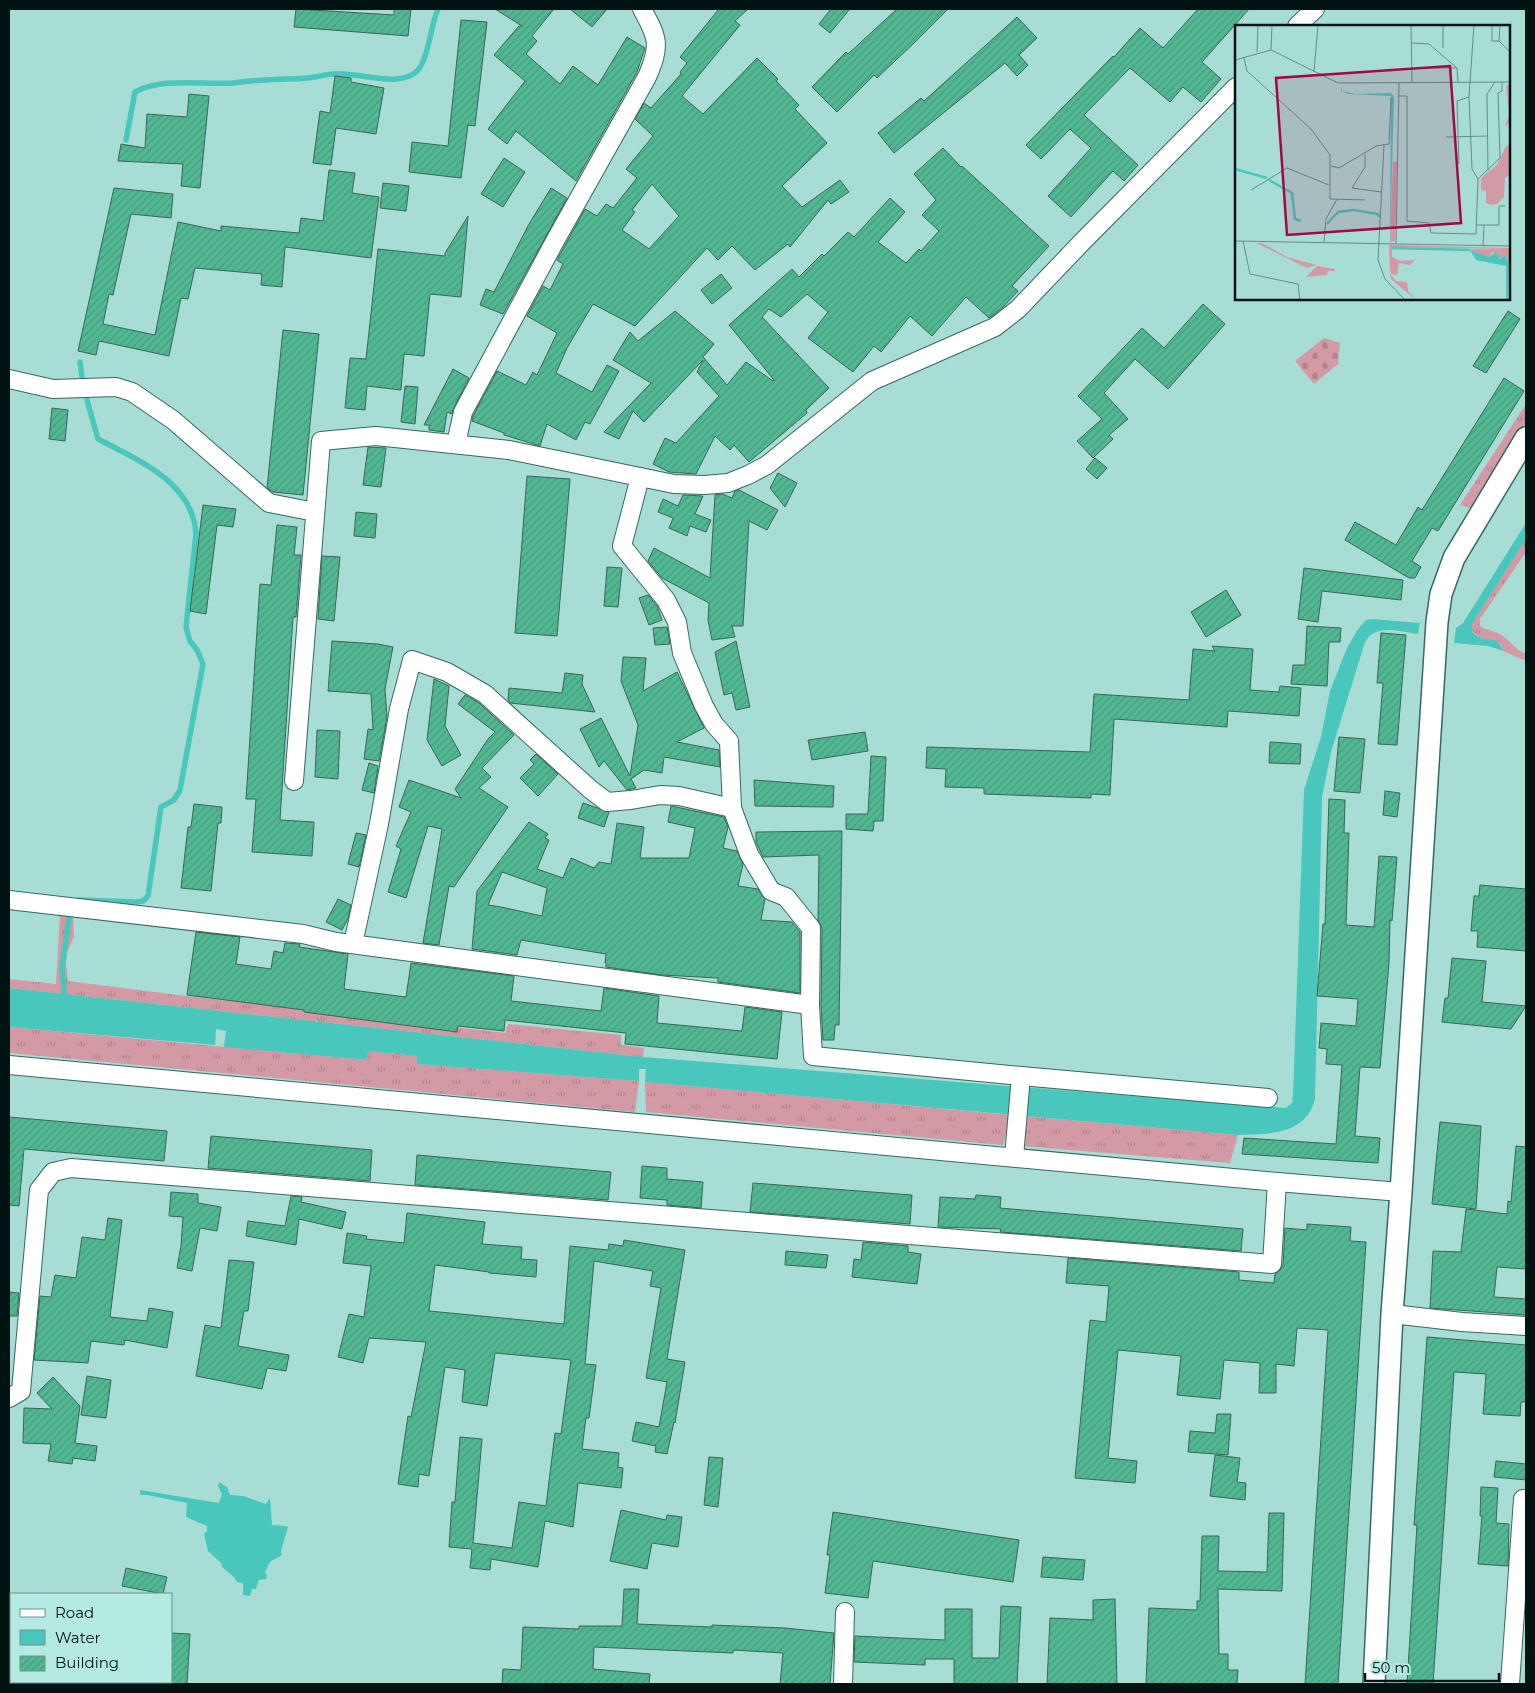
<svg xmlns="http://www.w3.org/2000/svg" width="1535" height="1693" viewBox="0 0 1535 1693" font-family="Montserrat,sans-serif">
	<defs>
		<pattern id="grass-tufts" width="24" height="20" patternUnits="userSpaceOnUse" patternTransform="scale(1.25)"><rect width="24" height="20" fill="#d399a4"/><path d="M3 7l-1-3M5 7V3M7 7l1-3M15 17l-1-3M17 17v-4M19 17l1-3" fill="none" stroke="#b3838c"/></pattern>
		<pattern id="cemetery-stones" width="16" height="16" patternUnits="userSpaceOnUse" patternTransform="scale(1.25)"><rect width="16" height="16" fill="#d399a4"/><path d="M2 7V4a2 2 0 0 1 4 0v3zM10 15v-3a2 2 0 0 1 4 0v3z" fill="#b3838c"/></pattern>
		<pattern id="building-hatch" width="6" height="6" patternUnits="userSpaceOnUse" patternTransform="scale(1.25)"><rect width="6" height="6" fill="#51b893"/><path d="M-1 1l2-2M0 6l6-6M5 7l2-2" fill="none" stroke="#459d7e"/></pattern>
	</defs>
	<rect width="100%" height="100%" fill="#a8ddd6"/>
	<g fill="url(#grass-tufts)">
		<path d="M1526,404V426L1473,509L1460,505Z"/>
		<path d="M1526,539V552L1480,619V626C1487,631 1497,631 1503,636C1513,643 1513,648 1526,654V661L1503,651L1501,644L1479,637L1472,631V624Z"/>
		<path d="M60,915L73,916L74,937L67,952L66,963L68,981L178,995L505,1033L508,1024L621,1035V1045L644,1048L643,1057L9,988V979L56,984Z"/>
		<path d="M9,1027L366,1060L368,1051L417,1056V1064L639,1081L635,1112L9,1053Z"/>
		<path d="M645,1082L1011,1115L1003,1145L646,1112Z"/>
		<path d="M1022,1116L1238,1135L1230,1163L1021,1146Z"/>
	</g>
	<path fill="url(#cemetery-stones)" d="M1324,338L1340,343L1338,364L1314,384L1295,361Z"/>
	<g fill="#49c7bc">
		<path d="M1526,523V539L1472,624V632C1474,633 1476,636 1479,637C1490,642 1498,635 1503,651L1488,646L1454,643L1456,628L1463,623Z"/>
		<path d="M1372,619L1420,623L1418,634C1400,632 1376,623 1365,642L1331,752L1322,797L1315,1099C1306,1135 1269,1134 1238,1135L645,1082L646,1069H639V1081L417,1064V1056L368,1051L367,1060L224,1047L226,1031L216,1029L215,1045L9,1027V988L643,1057L1286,1108L1292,1103L1293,1096L1304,790L1321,737L1330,691L1347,648L1358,629L1366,620Z"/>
		<path d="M219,1482L227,1487L230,1495L243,1496L266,1504L270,1498L272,1525L286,1526L288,1527L281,1551L282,1555L270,1562L265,1572L267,1575L266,1579L259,1580L256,1589H252L250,1596L243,1595V1583L237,1582L234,1577L222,1567L221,1563L208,1551L204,1534L207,1531V1526L186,1517L187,1503L147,1495H140V1490L219,1503L222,1494L218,1486Z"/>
	</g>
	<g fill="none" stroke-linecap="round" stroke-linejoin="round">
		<g stroke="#49c7bc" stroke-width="5.5">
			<path d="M126,140L135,92C162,77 202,85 232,83C243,82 255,80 266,80C282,78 299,80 315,77C321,76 327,74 334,74C357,71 400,90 418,70C428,59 431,25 438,9"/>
			<path d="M80,362L82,377"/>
			<path d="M78,900L136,902L143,901L148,896L161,807L174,800L180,790L203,664L197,650L190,641L186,627L196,534C193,482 138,460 98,439L87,400"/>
			<path d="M63,1000L64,988L62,968L69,918"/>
		</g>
	</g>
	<g fill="url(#building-hatch)" stroke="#3b6555" fill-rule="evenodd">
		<path d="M296,9L394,15V9H411L408,36L294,27Z"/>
		<path d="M495,9H554L532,36L537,41L526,54L560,84L573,66L598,85L627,37L645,48L637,72L576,181L516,131L507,144L488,129L525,81L494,55L519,26H522Z"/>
		<path d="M570,9H607L592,27Z"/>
		<path d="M719,9H748L735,21L740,25L682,96L703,114L757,58L778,79L776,81L799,105L795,109L827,143L782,186L802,207L840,180L849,192L831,204L828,200L790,247L788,244L755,270L732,246L718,260L707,248L635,326L593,304L567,348L556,373L592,392L607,365L619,371L590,424L585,422L576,440L547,424L540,446L504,435V433L472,421L473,416L497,371L526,385L533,372L537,375L557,333L527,316L543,286L550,290L563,264L557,260L585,209L597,216L606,204L613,208L637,178L626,169L653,136L635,119L644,103L651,108L681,74L680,72L687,63L680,57ZM652,184L679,216L649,249L622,230L635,212L632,210Z"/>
		<path d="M831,9H850L830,33L819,24Z"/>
		<path d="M897,9H948L913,44L877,78L874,75L837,112L812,87L846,52L848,54Z"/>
		<path d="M1198,9H1249L1202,62L1221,79L1201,102L1183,87L1170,102L1130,68L1084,115L1138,165L1124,181L1113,171L1071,217L1048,196L1091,148L1070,129L1041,159L1026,145L1113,56L1114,57L1140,28L1163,48Z"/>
		<path d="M1017,17L1037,38L1019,55L1028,65L1017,76L1005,63L894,153L878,133L921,98L924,101Z"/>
		<path d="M461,20L487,22L475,126L468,125L461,178L409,172L412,142L448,146Z"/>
		<path d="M335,76L351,78V82L384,88L376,134L336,128L331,165L313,163L320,111L330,113Z"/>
		<path d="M189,94L209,96L200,188L181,186L183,164L118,161L121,144L145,148L147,114L187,117Z"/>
		<path d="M943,148L961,167L962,166L1049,246L1012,286L1018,291L1003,307L989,318L966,297L932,336L910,316L881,352L874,346L853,372L808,338L828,312L807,294L781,317L769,309L762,317L829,388L806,410L807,413L749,462L734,445L730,450L715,436L696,474L669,472L653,464L665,438L676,443L719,396L697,372L703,360L644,422L633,411L619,439L604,432L651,383L613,360L630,332L638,341L675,311L714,344L703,357L727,385L746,362L773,381L774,380L729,325L792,269L799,277L822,254L824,256L848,232L854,237L890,198L905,212L878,242L906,263L919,249L921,251L939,231L922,215L936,200L914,174Z"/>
		<path d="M504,158L525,172L503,207L481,194Z"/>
		<path d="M329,170L355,173L352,193L379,197L371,258L285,247L282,287L261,285L262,274L195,268L188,299L181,298L169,356L99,341L96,355L78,351L114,188L173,194L171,218L131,214L113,295L109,294L103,324L155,335L178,222L221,231V226L299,233L301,218L323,221Z"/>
		<path d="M383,183L409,186L406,211L380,208Z"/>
		<path d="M551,188L567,198L503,314L480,305L486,289L494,292L529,224Z"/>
		<path d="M468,216L461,297L430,294L424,356L404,354L401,390L367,386L365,410L345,408L350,358L366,359L378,249L445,256V253Z"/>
		<path d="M721,274L732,288L712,304L701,290Z"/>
		<path d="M1203,304L1225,324L1168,389L1135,359L1104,393L1128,419L1109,435L1113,439L1093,458L1077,441L1102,419L1078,396L1142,328L1164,348Z"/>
		<path d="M1508,311L1520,319L1486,373L1473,366Z"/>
		<path d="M283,330L319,334L303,495L273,492L267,488Z"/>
		<path d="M453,369L469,378L454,407L452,414L447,412L444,432L429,430V425H424Z"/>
		<path d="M1504,378L1524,391L1438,531L1432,528L1412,561L1421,567L1415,578H1409L1345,540L1355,522L1396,545L1418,507L1422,510Z"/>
		<path d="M405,386L418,387L415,424L401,422Z"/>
		<path d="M52,408L68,410L65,441L49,439Z"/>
		<path d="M368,447L386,448L381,487L363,485Z"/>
		<path d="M1095,458L1107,468L1097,479L1086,469Z"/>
		<path d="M778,473L797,483L785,507L770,488Z"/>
		<path d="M527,476L570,479L557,636L515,633Z"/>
		<path d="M739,490L778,510L767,530L749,521L743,626H732L735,637L712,640L708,620L709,603L662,578L648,561L654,548L710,578L715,495L722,494L732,498L735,491Z"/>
		<path d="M683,495L703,496L695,514L711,520L706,532L690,526L687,536L669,528L673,518L658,512L663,499L678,506Z"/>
		<path d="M203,505L236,509L233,527L217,525L206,614L190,611Z"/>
		<path d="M356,512L377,514L375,538L354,536Z"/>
		<path d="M277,525L297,527L294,555H301L296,617H293L280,820L314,822L312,856L252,852L256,799H246L260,584L271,585Z"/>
		<path d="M322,556L340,557L334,621L318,619Z"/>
		<path d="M607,567L622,568L618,607L604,606Z"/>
		<path d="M1304,568L1403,580L1401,600L1322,591L1318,622L1298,619Z"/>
		<path d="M1226,590L1241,615L1206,637L1191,612Z"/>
		<path d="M648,595L657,606L662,620L649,625L639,598Z"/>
		<path d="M1307,626L1341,628L1340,642H1329L1327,686L1291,684L1293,665H1305Z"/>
		<path d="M667,627L670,644L655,645L653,628Z"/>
		<path d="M1381,633L1406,635L1397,745L1378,744L1383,683H1377Z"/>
		<path d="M332,641L378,644L393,647L385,689L387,717L379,761L364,759L368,729L373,730L371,694L328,691Z"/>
		<path d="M736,641L750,707L736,710L732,693L724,695L715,652Z"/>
		<path d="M1212,646L1253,649L1250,690L1279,692L1280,686L1301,688L1299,716L1228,711L1227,727L1114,719L1110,795L1091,794V798L984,794V788L945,787L946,769L926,768L927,747L1090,752L1094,694L1189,700L1193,649L1215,651Z"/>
		<path d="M623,657L646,658L643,691L677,672L704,728L677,742L719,750L720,767L664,757L662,773L644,770L631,779L636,788L627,790L604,761L599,767L580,729L601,718L630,776L638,725L621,681Z"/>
		<path d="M565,673L583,675L582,684L595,712L510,703L508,700L509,688L562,693Z"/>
		<path d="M434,679L449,686L445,726L461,755L442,766L427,740Z"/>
		<path d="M465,695L479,703L514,735L482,768L491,777L479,788L508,807L454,887L449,886L439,945L423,943L442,829L428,826L406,898L388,892L401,849L396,846L411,812L399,807L409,780L461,798L455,789L488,739L495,732L458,704Z"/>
		<path d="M317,730L340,731L338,779L315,777Z"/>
		<path d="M865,732L868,751L812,760L808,740Z"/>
		<path d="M1339,737L1365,739L1360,793L1334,791Z"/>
		<path d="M1270,742L1301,744L1300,764L1269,763Z"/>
		<path d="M536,754L558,774L538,796L520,778L534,764L530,760Z"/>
		<path d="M871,756L886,757L883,821H874L873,831L846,829V814H868Z"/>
		<path d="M369,763L378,766L374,793L362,790Z"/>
		<path d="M754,780L834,786L833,807L755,806Z"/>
		<path d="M1385,791L1400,793L1397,817L1383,815Z"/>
		<path d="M1329,799L1345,800L1344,833H1349L1346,925L1374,927L1379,856L1397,857L1392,921L1390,920L1389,963L1380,1068L1360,1067L1355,1136L1380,1138L1378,1163L1242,1154L1244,1138L1336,1144L1342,1065L1326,1064L1327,1049L1319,1048L1321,1023L1356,1026L1358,999L1317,996L1323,924H1325Z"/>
		<path d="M583,803L609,812L604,827L578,818Z"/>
		<path d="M194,804L222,807L221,823H218L211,891L181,888L188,827H191Z"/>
		<path d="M671,806L724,817L728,827L723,848L737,851L743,864L738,886L758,889L765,899L761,920L792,922L800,932V993L718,982V978L662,975L606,967V963H605L606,954L521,940L517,955L472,949L477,891L529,822L548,834L545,838L549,840L537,869L563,878L571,858L594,868L599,862L611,864L617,823L644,827L640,858H689L695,828L668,822ZM502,872L547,888L542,916L501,907L488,905Z"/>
		<path d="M842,831L839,1025H835L834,1040H823L821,1005L822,928L818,920L819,855L763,857L756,842V832Z"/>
		<path d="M356,833L366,835L359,867L348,864Z"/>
		<path d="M1480,885L1526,889V951L1477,947L1478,931H1471L1474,896H1479Z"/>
		<path d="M338,899L351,905L348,919L342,930L326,922Z"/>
		<path d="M196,932L240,937L236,964L271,969L274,951L283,953L285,943L300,944L299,947L348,954L344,989L406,997L411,963L514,976L511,1001L601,1011L604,988L659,996L657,1023L742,1031L745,1007L782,1012L777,1059L625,1044L626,1033L505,1020L504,1031L458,1026L457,1032L304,1012V1010L187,995Z"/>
		<path d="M1452,958L1486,961L1482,1002L1526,1006L1511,1029L1442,1022L1445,998H1448Z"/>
		<path d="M9,1117L167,1131L164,1161L24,1149L19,1206L9,1205Z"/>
		<path d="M1440,1122L1481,1126L1476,1209L1432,1204Z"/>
		<path d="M211,1136L372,1150L370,1181L208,1168Z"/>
		<path d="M1516,1146L1526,1147V1269L1497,1267L1494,1297L1526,1299V1315L1430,1308L1433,1251L1461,1252L1466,1209L1507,1214L1508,1201L1511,1202Z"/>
		<path d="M417,1155L611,1172L608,1200L415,1185Z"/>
		<path d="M642,1166L667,1168V1179L703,1182L701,1208L667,1205V1200L640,1198Z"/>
		<path d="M753,1183L912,1195L910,1224L750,1212Z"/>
		<path d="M171,1192L198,1194V1203L221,1207L217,1231L200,1228L192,1271L177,1268L181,1246L183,1217L169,1216Z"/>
		<path d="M976,1195L1001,1197L1000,1208L1243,1229L1241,1251L1000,1232L1001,1229L938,1227L940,1197L975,1199Z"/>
		<path d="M291,1196L302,1197L301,1202L346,1212L342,1229L299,1219L296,1245L246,1236L248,1221L285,1226Z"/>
		<path d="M407,1213L485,1222L482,1244L522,1247L521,1259L537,1260L536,1277L489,1273V1272L435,1265L429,1311L564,1324L570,1246L608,1250L609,1244L623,1246L624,1240L685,1250L667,1359L685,1362L675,1423L674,1422L667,1454L655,1452L656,1446L632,1441L636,1422L659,1427L667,1382L646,1378L661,1288L650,1286L653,1271L594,1261L585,1364L596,1365L589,1418H586L582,1449L619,1453L618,1467L623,1468L621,1488L578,1483L573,1527L545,1521L538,1567L491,1559L490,1570L470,1568L472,1549L449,1547L452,1502H455L460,1437L482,1439L473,1543L512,1548L519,1502L546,1506L555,1433L561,1434L571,1360L495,1353L487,1406L462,1402L465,1370L445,1367L429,1476L419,1474L418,1487L398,1484L408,1416L411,1417L426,1342L369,1338L363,1363L338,1357L349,1314L364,1317L371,1266L343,1263L347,1233L367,1236L366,1239L404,1243Z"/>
		<path d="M108,1218L122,1220L110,1317L147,1321L149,1308L173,1312L167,1348L125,1340L124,1345L91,1341L88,1363L34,1360L40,1296L51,1297L55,1275L76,1278L82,1237L105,1240Z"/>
		<path d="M1307,1224L1351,1227L1350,1241L1366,1242L1338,1684H1305L1328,1330L1297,1328L1294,1366L1276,1364V1393H1259L1260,1363L1224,1360L1220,1399L1177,1395L1181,1356L1118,1350L1108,1458L1137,1461L1135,1483L1075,1478L1090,1320L1106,1322L1109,1286L1066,1283L1068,1258L1239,1272V1280L1274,1283L1275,1274L1280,1270L1283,1265L1285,1228L1307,1230Z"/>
		<path d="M863,1242L908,1246V1252L921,1254L917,1284L852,1277L854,1259L861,1260Z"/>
		<path d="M786,1251L828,1255L826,1268L785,1265Z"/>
		<path d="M229,1260L254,1262L248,1311H244L238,1346L289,1355L286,1371L267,1368L262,1389L196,1376L205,1325L221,1328Z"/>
		<path d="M9,1292L19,1293L17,1316H9Z"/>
		<path d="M1427,1337L1526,1345V1402H1521L1520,1416L1483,1414L1486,1374L1454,1372L1433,1684H1407L1417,1525H1414Z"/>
		<path d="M87,1376L111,1380L106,1418L81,1415Z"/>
		<path d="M53,1377L80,1406L75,1443L97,1446L95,1461L73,1458L72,1464L48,1461L51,1444L23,1443L24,1408L52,1409L37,1393Z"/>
		<path d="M1217,1414H1231L1228,1455L1188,1452L1190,1431L1215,1433Z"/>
		<path d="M1215,1455L1240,1458L1237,1482L1246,1483L1245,1500L1210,1496Z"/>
		<path d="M709,1457L723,1458L718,1507L704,1505Z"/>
		<path d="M1496,1461L1526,1464V1480L1494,1477Z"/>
		<path d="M1481,1487L1498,1488L1496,1523L1509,1524L1508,1566L1478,1564L1482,1516H1480Z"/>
		<path d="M621,1510L666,1520L667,1515L682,1517L678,1547L652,1543L647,1569L610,1561Z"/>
		<path d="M833,1512L1019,1540L1013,1582L873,1561L868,1598L825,1593L830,1555H827Z"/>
		<path d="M1269,1513H1284L1282,1591L1218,1589L1219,1654H1228V1670H1238L1237,1684H1146L1149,1608L1197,1610V1601H1200L1202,1536H1219L1218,1571L1267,1572Z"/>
		<path d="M1043,1557L1085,1560L1083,1580L1041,1577Z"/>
		<path d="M126,1568L167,1577L163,1594L122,1586Z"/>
		<path d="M624,1589H639L637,1624L712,1627V1625L785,1628L834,1633L830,1684H780L783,1653L733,1650V1653L594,1647L593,1669L650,1674L649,1684H502L503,1669L521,1670L523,1627L579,1629V1626H622Z"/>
		<path d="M1115,1599L1117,1684H1047L1050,1618L1093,1620V1600Z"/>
		<path d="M1001,1606L1021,1607L1017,1684H954V1659H925V1665L854,1662L855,1636L945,1640V1609H972V1658H999Z"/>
		<path d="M171,1633L190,1634L187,1684H171Z"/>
	</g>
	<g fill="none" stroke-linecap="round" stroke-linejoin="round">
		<g stroke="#366863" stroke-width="20">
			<g id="minor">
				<path d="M1297,26L1315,9"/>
				<path d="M9,379L53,389L116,387L132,392L173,420L269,503L315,512"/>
				<path d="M456,444L463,412L555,241L647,77C661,45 658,38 642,9"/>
				<path d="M640,477L622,546L666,600L677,622L682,653L704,706L714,724L729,741L732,808L749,854L771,891L786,897L811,928L810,1005L813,1056L1021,1076L1268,1098"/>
				<path d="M294,781L321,441L376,436L509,450L674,484L704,485L728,483L748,475L767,465L872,381L995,327L1018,309L1084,240L1236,87"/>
				<path d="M9,900L303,934L336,942L810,1005"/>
				<path d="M353,944L379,824L399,709L412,660L447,672L485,694L590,789L607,802L631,800L660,795L679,796L732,808"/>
				<path d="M9,1065L1277,1182L1401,1192"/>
				<path d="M1014,1157L1021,1076"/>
				<path d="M1392,1314L1462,1322L1526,1326"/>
				<path d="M9,1398L21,1391L39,1190L53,1172L71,1168L1272,1264L1277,1182"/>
				<path d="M843,1684L845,1612"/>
				<path d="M1510,1684L1523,1499"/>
			</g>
		</g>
		<g stroke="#366863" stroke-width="24">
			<path id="tertiary" d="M1374,1684L1392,1314L1401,1192L1437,622L1441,594L1454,558L1526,438"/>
		</g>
		<use href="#minor" stroke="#fff" stroke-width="18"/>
		<use href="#tertiary" stroke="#fff" stroke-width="21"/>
	</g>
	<g transform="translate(1235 25)">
		<rect width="275" height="275" fill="#a8ddd6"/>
		<path d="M158,137H162L160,216L155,217ZM21,218H27L52,232L81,240L72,243ZM154,220H157V232L165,236L180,235L175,240L164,238L162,250L156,249V244L155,249L161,256L172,257L173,266L181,275L156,254L155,250ZM234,224H275V275L274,243L270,231L264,233L258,227L254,232L249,231ZM82,241L100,244V246H93L92,250L71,252Z" fill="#d399a4"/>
		<path d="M271,60H275V97L270,102L274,89ZM275,120V150L270,153L269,172L262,179L256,180L251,178V166L246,165V153L262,140L271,121ZM157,220L274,223V224L157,222Z" fill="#d399a4"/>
		<path d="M106,60L107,66L120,69L155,68L159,71L155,217L156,71L113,69L106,66ZM235,225L254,232L261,227L265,234L270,230L274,238L273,275H271V241L241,235Z" fill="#49c7bc"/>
		<path fill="none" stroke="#49c7bc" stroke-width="2.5" d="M0,144L32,153M34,155L57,168L60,194L66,196M92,199L103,187L119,185L143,189L144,192M157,223L235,225"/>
		<path fill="none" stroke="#658c88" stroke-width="1" d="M176,0L177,58M208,0V23M257,0V16H264L275,27M264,16L265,0M177,18L194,19L222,43L223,57M36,25L37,0M22,27L23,0M9,33L12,46L76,104L95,130V174L130,175M0,35L36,25L103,58L275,57M195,43H222M79,47L83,0M164,71H172V196L194,198L196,208L241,209L243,154L237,144L234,72L239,0M211,112L252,111M149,120L143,235L150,254L170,275M130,129V142L117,163L146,167M224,139L222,76L234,72M96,141L104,143L141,121L154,119L156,73M253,146L252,69L260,57M243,154L265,133L263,68L267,66V57M16,165L52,143L94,160M242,200H264V181H270M0,216L275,221M8,216L15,249L63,259L65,275M89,218L91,194L102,174M161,219L164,58M248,221L249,200"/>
		<path fill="#a20846" fill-opacity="0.15" stroke="#a20846" stroke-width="2.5" d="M215,41L226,198L52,210L41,53Z"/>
		<rect width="275" height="275" fill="none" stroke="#011312" stroke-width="2.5"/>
	</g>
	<rect width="1535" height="1693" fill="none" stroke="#011312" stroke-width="20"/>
	<rect x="10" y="1593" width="162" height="90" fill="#b5eae3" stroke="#6d948f"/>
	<rect x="20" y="1609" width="25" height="8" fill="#ffffff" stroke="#6d948f"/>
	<text x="55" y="1618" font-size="15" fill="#011312">Road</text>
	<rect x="20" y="1630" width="25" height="15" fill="#49c7bc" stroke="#6d948f"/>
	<text x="55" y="1643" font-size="15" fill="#011312">Water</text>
	<rect x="20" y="1656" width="25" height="15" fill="url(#building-hatch)" stroke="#6d948f"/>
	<text x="55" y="1668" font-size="15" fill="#011312">Building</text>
	<path d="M1365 1673v8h134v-8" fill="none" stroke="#011312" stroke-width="2.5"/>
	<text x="1372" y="1673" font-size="15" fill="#011312" stroke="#b5eae3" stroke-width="4" paint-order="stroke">50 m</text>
</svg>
